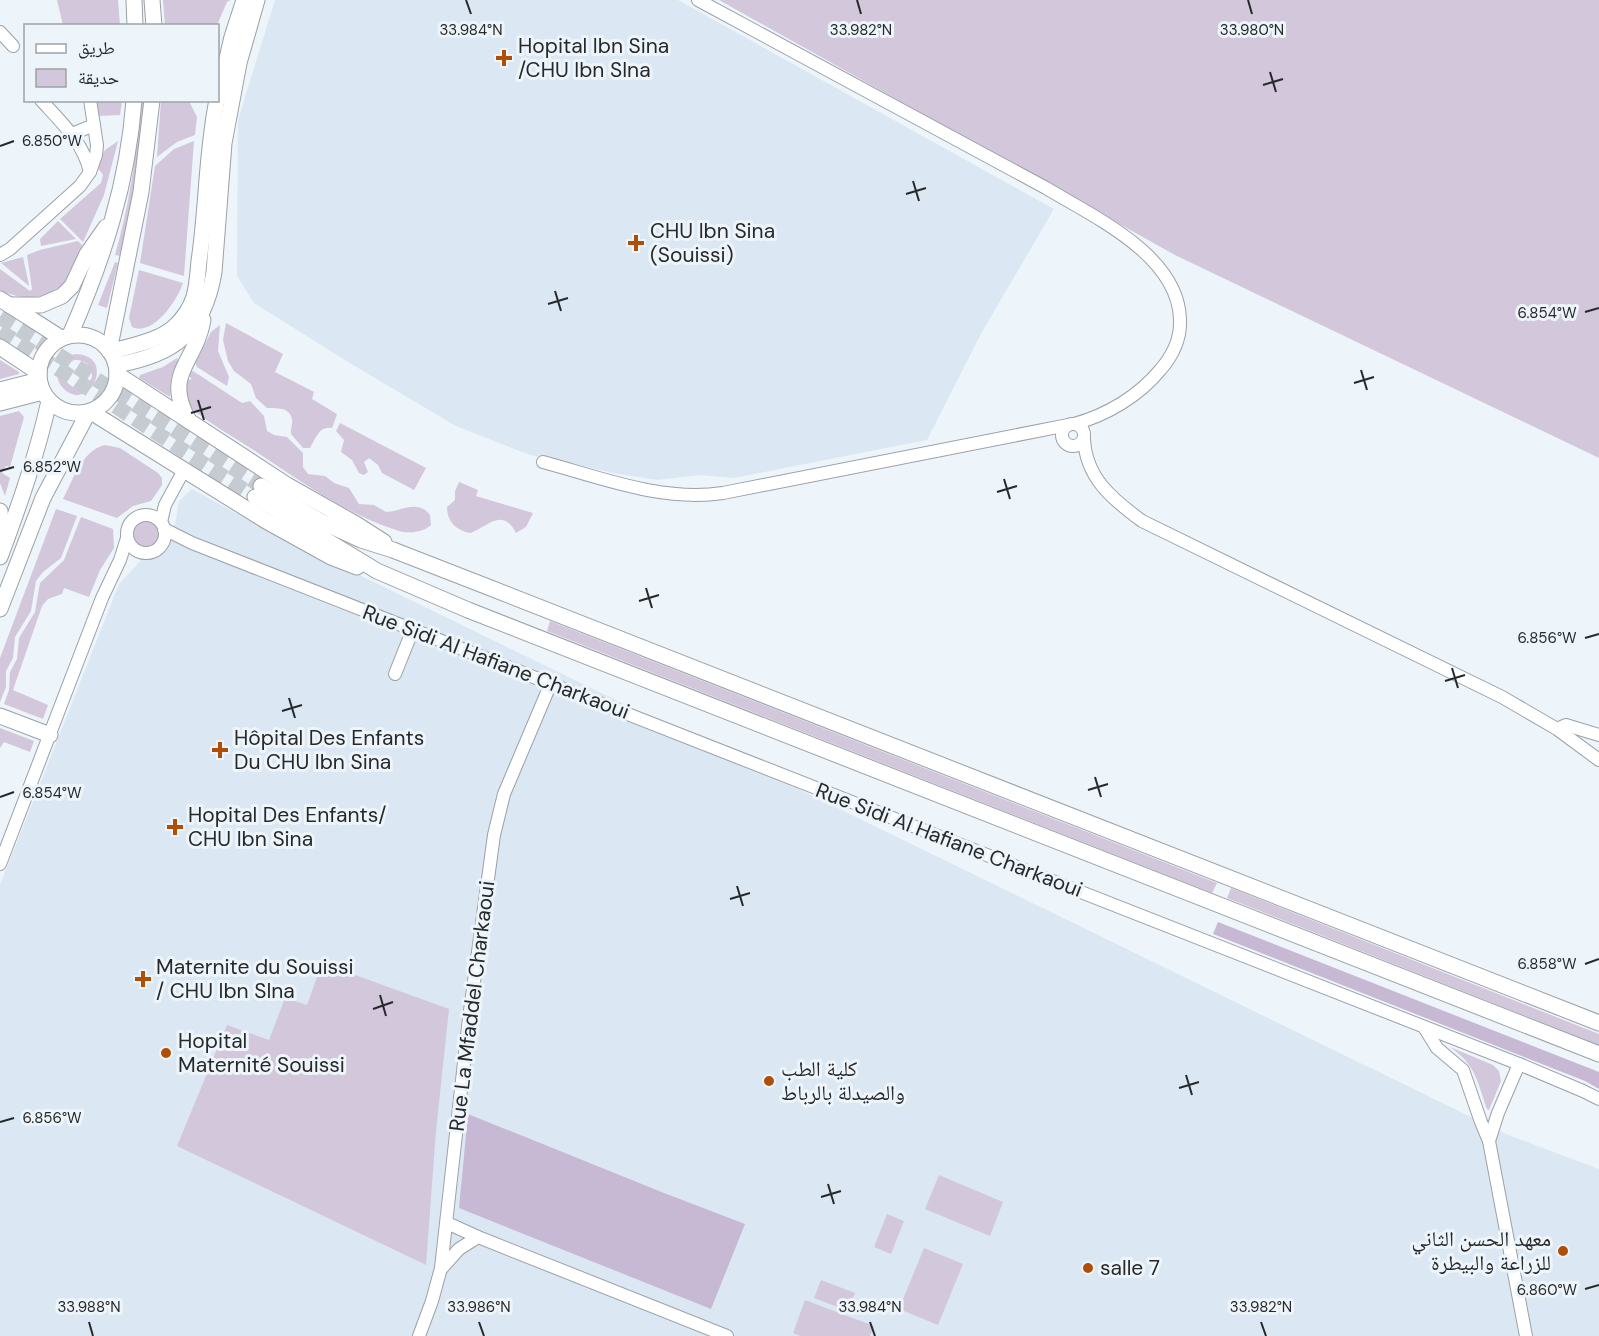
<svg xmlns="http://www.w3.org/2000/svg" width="1599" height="1336" viewBox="0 0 1599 1336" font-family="'DM Sans','Noto Naskh Arabic',sans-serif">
	<rect width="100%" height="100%" fill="#edf4fa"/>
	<g fill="#dbe8f3">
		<path d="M275,0H678L1054,209L982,332L927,440L734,478L700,475L657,480L619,474L530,455L456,426L353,365L254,303L237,276L238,120Z"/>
		<path d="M192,489L261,527L1506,1134L1599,1169V1336H0V885L119,584L175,524L179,501Z"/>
	</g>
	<g fill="#d3c7dc" fill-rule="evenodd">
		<path d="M57,0H118L120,25H63Z"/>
		<path d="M163,0H230L227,2L217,25L165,26Z"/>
		<path d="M719,0H1599V458L1175,255Z"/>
		<path d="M95,101H122L120,115L98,116Z"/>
		<path d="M142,101H146L140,159L121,256L115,255C130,204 136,153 142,101Z"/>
		<path d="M161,101H189L197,117L195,135L177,142L157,157Z"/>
		<path d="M118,141L104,195L83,242L60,219L101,183L103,175L96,166L105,150Z"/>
		<path d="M194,141L184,276L140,263L155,166L174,149Z"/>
		<path d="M58,221L76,239L41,246L40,239Z"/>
		<path d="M78,241L82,245C78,255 75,267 69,276C54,300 24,302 0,290V269L30,291L32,289L27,255L40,250Z"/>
		<path d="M23,257L29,285V286L1,263Z"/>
		<path d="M115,262L118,263L107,308L98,305Z"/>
		<path d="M139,270L183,283C178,299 153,337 132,327L129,318Z"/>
		<path d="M226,323L283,354L275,372L314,392L312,399L337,414L332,428C319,426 316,438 310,448H303L291,434C290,429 293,425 292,419C289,406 277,409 267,408L256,398L251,384L234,371L228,361L223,340Z"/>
		<path d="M220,325L218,351L229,377L227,386L197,367L195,363L211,332Z"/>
		<path d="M75,354C118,355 89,415 63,388C51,375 60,359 75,354ZM74,360C85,359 92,366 92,377C88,386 82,389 73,387C61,380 61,367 74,360Z"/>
		<path d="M177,358L178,360L171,378L170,397L139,378L140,375L163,367Z"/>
		<path d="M0,360L19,372V374L0,379Z"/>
		<path d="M193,371L242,403L250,401L264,416L267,431L274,435L287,437L303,453V467L308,474L325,476L334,483L349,488L359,504L374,505L386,512C402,511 418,499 430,515L431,525C423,533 406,534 396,530C344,513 297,479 252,449C232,436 210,424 191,408C185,401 186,389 187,380L192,379L189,376L190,372Z"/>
		<path d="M19,411L24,417L10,467L6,466L2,473L10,478L5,496L0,483V416Z"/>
		<path d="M340,423L426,468L414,490L382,473L378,465L369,458L364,462L368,472L364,475L359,473L352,460L341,452L344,440L336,431Z"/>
		<path d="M105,445L120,448L158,473L162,478V485L151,501L133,506L117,518L63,499C73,480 82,450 105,445Z"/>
		<path d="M459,482L478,490L476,496L533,513L526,527L516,533C502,506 487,528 470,533C455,530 447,521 447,507L455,500V491Z"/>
		<path d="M56,509L77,516L61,558L43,572L36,581L31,611L15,637L13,658L6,671V687L0,702V658Z"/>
		<path d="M81,517L113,529L114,548L100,570L89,597L64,588L62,594L48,599L42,606L13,690L48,705L43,719L4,704L9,690L10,672L17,659L19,638L35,612L40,583L64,560Z"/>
		<circle cx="145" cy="534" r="14"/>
		<path d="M550,621L1217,883L1212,893L547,631Z"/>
		<path d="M0,728L34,741L30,752L4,742L0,748Z"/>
		<path d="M1231,888L1599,1034V1045L1227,898Z"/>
		<path d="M322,963L449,1009L436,1131L426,1265L177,1146L227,1025L269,1040L285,998L307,1005Z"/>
		<path d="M1450,1047L1493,1065L1499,1071L1501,1081L1489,1110L1487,1109C1477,1081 1476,1065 1450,1047Z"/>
		<path d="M939,1175L1003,1202L990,1236L925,1209Z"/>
		<path d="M887,1214L904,1221L891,1254L874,1247Z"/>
		<path d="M924,1248L963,1264L938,1325L899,1309Z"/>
		<path d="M821,1280L855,1293L848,1311L814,1298Z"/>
		<path d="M805,1300L874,1326L870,1336H800L793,1333Z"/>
	</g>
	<g fill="#c7b8d3">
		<path d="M1218,922L1599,1072V1089L1585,1081L1213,934Z"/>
		<path d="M468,1114L664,1193L745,1224L711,1309L459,1208Z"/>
	</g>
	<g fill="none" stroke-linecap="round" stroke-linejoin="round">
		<g stroke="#c5cbd1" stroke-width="15" stroke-dasharray="15 8" stroke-linecap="butt">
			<path d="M0,317L261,486"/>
			<path d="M0,331L255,497"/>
		</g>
		<g stroke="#9ba1a6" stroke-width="14">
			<g id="minor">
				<path d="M698,0L1046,188C1094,217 1178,255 1180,319C1181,338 1173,355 1161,369C1139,396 1107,415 1074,424"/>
				<path d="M0,32L13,46"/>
				<path d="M41,100C62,123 83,142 90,172"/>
				<path d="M72,134L94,125"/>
				<path d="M0,255L10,249L80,186L90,172L96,155L97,145L90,100"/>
				<circle cx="1073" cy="435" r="11"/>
				<path d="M1084,439C1086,478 1112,499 1142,521L1502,697L1557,729L1599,760"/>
				<path d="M543,462C602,478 662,502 723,493L1068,425"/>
				<circle cx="146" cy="534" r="19"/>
				<path d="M161,522L165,505L184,470"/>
				<path d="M164,529L192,543L1519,1064L1583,1091L1599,1099"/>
				<path d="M395,674L413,629"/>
				<path d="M1557,729L1566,725L1599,735"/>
				<path d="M0,864L102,598L120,560L127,538"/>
				<path d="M1424,1027L1437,1048L1463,1070L1481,1122L1489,1141L1526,1336"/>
				<path d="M1489,1141L1498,1113L1519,1064"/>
				<path d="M447,1223L478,1237L727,1336"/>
				<path d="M442,1268L459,1249L478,1237"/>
				<path d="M419,1336L432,1301L441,1268L469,1018L494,835L504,794L551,683"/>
			</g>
		</g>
		<g stroke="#9ba1a6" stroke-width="17">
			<g id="major">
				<path d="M134,0L135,26"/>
				<path d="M152,0L154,26"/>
				<path d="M218,97L232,37L244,0"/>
				<path d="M0,299L61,338"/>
				<path d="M9,305H41L62,296L72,286L87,254L106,227"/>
				<circle cx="78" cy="374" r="39"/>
				<path d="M70,335C103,260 128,183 134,100"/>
				<path d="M0,347L39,373"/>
				<path d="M109,351L141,192L152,100"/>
				<path d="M110,352C131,345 157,342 174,327C183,319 190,309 194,297C197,286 198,272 199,261C207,208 206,153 217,100"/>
				<path d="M116,365C175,355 204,332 214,272L224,143L239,63L257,0"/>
				<path d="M117,374L287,485L356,524L384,542"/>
				<path d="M0,390L39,380"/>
				<path d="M0,403L43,392"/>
				<path d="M91,412L266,521L331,557L357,567"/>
				<path d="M189,421C162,373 196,363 203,320"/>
				<path d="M261,486L318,520L361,540L393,550L488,587L1599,1023"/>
				<path d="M255,497L377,571L468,610L1599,1054"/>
				<path d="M0,511L3,542"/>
				<path d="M0,557C19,506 37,455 49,401"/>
				<path d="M0,609L43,498L88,413"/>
				<path d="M0,716L50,735"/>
			</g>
		</g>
		<use href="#minor" stroke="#fff" stroke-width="12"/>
		<use href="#major" stroke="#fff" stroke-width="15"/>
	</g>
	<path fill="none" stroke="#26292b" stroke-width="2" d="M466,0L471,14M857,0L861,14M1248,0L1252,14M1270,72L1276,92M1263,85L1283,79M0,146L14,141M913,181L919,201M906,194L926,188M555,291L561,311M548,304L568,298M1585,312L1599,308M1361,370L1367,390M1354,383L1374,377M198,400L204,420M191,413L211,407M0,471L14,467M1004,479L1010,499M997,492L1017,486M646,588L652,608M639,601L659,595M1585,638L1599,634M1452,668L1458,688M1445,681L1465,675M289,698L295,718M282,711L302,705M1095,777L1101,797M1088,790L1108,784M0,797L14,792M737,886L743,906M730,899L750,893M1585,964L1599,959M380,995L386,1016M373,1009L393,1002M1186,1075L1192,1095M1179,1088L1199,1082M0,1122L14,1118M828,1184L834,1204M821,1197L841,1191M1585,1289L1599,1285M89,1322L93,1336M479,1322L484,1336M870,1322L875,1336M1261,1322L1266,1336"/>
	<g fill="#af4f07" stroke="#edf4fa" stroke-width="2">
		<path d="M501 49h6v6h6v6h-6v6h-6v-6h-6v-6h6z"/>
		<path d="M633 234h6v6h6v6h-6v6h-6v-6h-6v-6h6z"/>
		<path d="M217 741h6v6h6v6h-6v6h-6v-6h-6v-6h6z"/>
		<path d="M172 818h6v6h6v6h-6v6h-6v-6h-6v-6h6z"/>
		<path d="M140 970h6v6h6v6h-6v6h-6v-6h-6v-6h6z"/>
		<circle cx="166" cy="1053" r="6"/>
		<circle cx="769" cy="1081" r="6"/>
		<circle cx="1563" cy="1251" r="6"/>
		<circle cx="1088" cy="1268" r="6"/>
	</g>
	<g text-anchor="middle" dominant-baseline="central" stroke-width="6" stroke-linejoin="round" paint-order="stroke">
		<g font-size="21" fill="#26292b" stroke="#edf4fa" text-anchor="start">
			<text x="518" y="46">Hopital Ibn Sina<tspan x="518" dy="24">/CHU Ibn SIna</tspan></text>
			<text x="650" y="231">CHU Ibn Sina<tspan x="650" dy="24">(Souissi)</tspan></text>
			<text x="234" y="738">Hôpital Des Enfants<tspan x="234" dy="24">Du CHU Ibn Sina</tspan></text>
			<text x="188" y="815">Hopital Des Enfants/<tspan x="188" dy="24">CHU Ibn Sina</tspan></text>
			<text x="156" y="967">Maternite du Souissi<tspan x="156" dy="24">/ CHU Ibn SIna</tspan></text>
			<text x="178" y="1041">Hopital<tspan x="178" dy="24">Maternité Souissi</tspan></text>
			<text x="781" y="1069">كلية الطب<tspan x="781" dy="24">والصيدلة بالرباط</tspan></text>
			<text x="1551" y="1239" text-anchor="end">معهد الحسن الثاني<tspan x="1551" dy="24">للزراعة والبيطرة</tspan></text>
			<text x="1100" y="1268">salle 7</text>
		</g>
		<g font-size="21" fill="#26292b" stroke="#edf4fa">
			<text transform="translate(496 662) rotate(21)">Rue Sidi Al Hafiane Charkaoui</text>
			<text transform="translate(949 840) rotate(21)">Rue Sidi Al Hafiane Charkaoui</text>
			<text transform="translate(472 1006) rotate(-83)">Rue La Mfaddel Charkaoui</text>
		</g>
	</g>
	<g font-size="15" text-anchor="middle" fill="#26292b" stroke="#edf4fa" stroke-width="6" stroke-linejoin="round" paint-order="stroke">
		<text x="471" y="35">33.984°N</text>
		<text x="861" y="35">33.982°N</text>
		<text x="1252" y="35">33.980°N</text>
		<text x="52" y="146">6.850°W</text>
		<text x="1547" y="318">6.854°W</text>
		<text x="52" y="472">6.852°W</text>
		<text x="1547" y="643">6.856°W</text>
		<text x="52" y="798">6.854°W</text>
		<text x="1547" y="969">6.858°W</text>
		<text x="52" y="1123">6.856°W</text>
		<text x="1547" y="1295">6.860°W</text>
		<text x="89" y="1312">33.988°N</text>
		<text x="479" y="1312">33.986°N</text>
		<text x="870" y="1312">33.984°N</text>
		<text x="1261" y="1312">33.982°N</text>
	</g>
	<rect x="24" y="24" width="195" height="78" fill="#edf4fa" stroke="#9da3a7" stroke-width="1.5"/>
	<rect x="36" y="44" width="30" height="9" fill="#ffffff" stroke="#9da3a7" stroke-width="1.5"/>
	<text x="78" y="54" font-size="18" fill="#26292b">طريق</text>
	<rect x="36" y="69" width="30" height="18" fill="#d3c7dc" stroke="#9da3a7" stroke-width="1.5"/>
	<text x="78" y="84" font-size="18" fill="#26292b">حديقة</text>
</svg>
